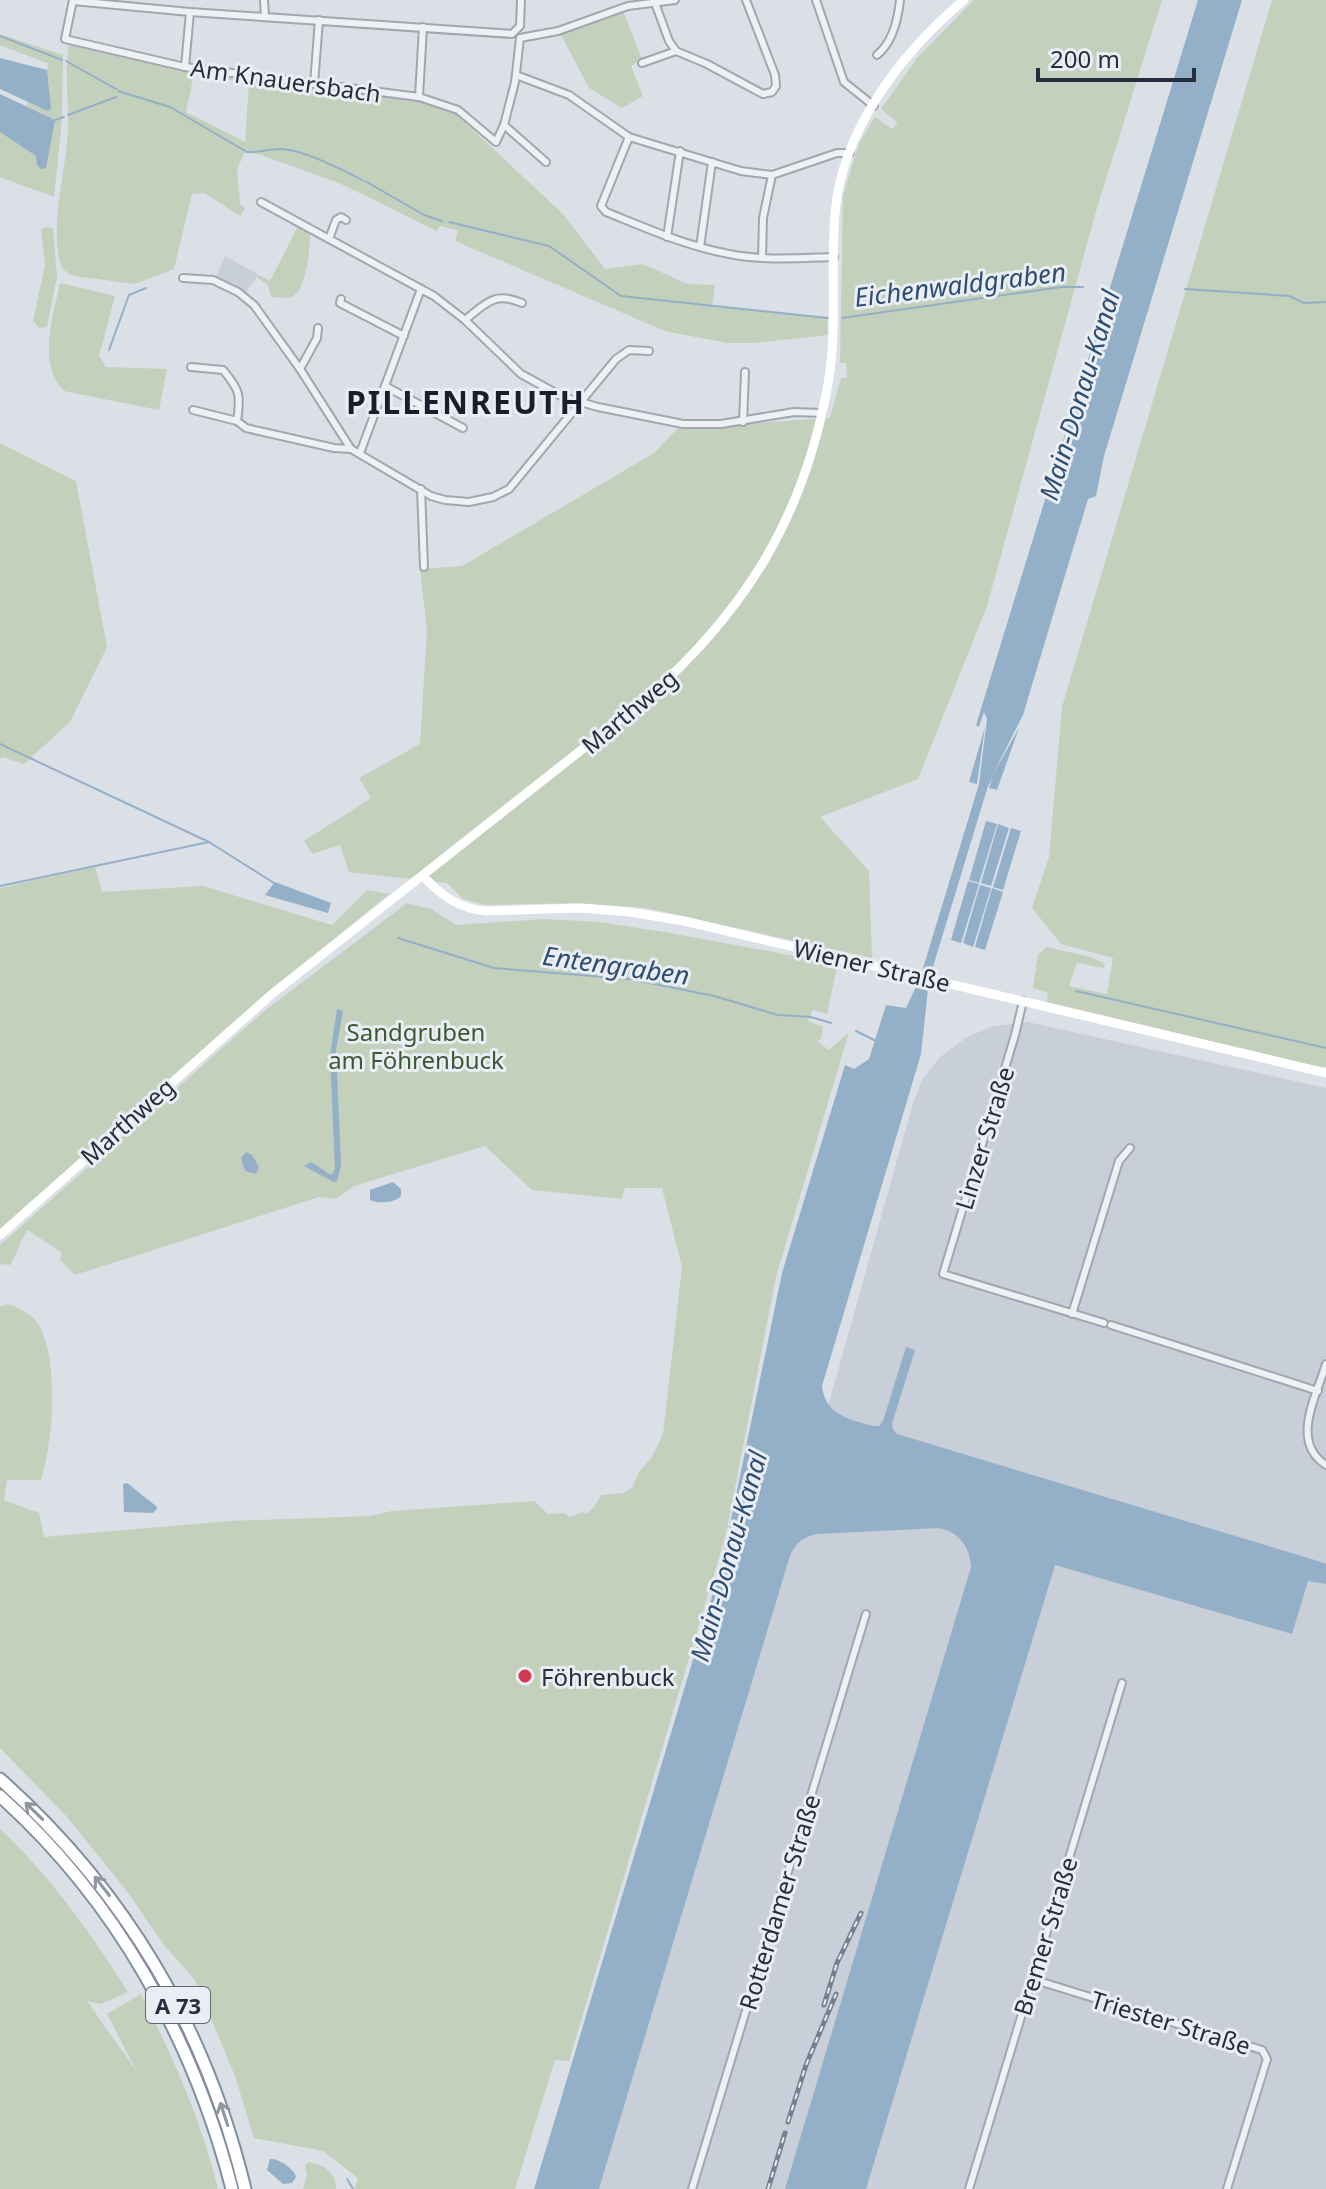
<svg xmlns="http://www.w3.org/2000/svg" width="1326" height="2189" viewBox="0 0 1326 2189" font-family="'Noto Sans',sans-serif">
	<rect width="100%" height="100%" fill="#dbe0e6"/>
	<g fill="#c9cfd8">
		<path d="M225,256L259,275L244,294L215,279Z"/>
		<path d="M1028,1022L1326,1088V2189H599L789,1559L828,1406L912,1107L922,1080L940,1057L967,1037L994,1026Z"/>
	</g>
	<g fill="#c2d0bc" fill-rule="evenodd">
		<path d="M974,0H1162L1097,208L987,606L918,779L820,817L869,871L872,958L646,908L578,903L485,905L463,899L447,883L349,872L340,845L312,854L304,841L371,798L359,778L420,744L427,631L420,569L462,566L654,453L678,428L830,418L841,378H847L846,363H840L843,196L859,143L875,117L892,129L898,123L881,109L917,58Z"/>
		<path d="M1272,0H1326V1067L1305,1064L1047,1002L1048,993L1033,988L1038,955L1046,947L1091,957L1105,964L1104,968L1077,963L1069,986L1107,994L1113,958L1061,944L1032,908L1049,857L1062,707Z"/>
		<path d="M623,11L642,59L631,66L643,96L622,108L589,88L560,33Z"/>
		<path d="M0,34L63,55L62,120L54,197L0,177V132L36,156L55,120L26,106L29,100L48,111L50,109L47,70L49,64L0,45Z"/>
		<path d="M69,44L183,68L445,104L563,214L605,269L642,264L688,284L715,285L712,306L827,318L828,335L754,343H727L665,331L455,241L458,230L440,226L437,231L339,183L258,154L245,152L237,169L240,204L245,208L240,216L204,193L192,194L174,269L135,284L74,276C66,273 61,269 59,259C51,216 66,173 68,130C69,101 64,72 69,44ZM194,74L249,83L245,142L186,112Z"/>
		<path d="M298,226L310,233C310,247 307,292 291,297C286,299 277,297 271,297L268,285L258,278L259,275L270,281Z"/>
		<path d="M45,227L53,228L57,276L47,327L39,328L33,321L45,265L41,230Z"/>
		<path d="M60,283L115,296L99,356L106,367L167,369L159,410L64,391C37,363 53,317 60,283Z"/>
		<path d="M0,443L76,481L107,647L70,722L24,764L2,757L0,759Z"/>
		<path d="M95,867L102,892L203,886L332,925L367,890L389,894L279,984L0,1229V888Z"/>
		<path d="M407,903L431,909L456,925L544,919L598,922L665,932L831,963L830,966L837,967L827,1014L813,1010L808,1021L823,1027L821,1039L817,1041L829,1050L849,1032L776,1277L726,1534L569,2061L555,2060L515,2189H354L358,2178L323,2151L254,2138L235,2076L195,1980L164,1945L126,1890L67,1817L0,1748V1307L8,1304C17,1308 29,1312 35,1320C61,1353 53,1442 41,1480H7L4,1500L39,1513L44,1537L230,1521L371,1516L392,1511L534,1501L548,1514L564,1513L570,1517L583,1512L587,1514L594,1507L601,1495L623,1493L632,1488L639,1472L652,1457L663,1434L682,1267L662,1188H625L622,1199L532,1190L485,1146L354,1186L336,1199L319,1197L75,1275L60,1260L62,1253L28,1230C19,1241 18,1253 10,1265L0,1264V1245L263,1012Z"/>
		<path d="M0,1829C51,1877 91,1933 128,1992L101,2004L87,2001L137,2072L107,2014L141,1994C173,2057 201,2120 218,2189H0Z"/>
		<path d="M309,2162C324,2165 336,2172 336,2189H303L307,2176L305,2165Z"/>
	</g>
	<g fill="#94afc8">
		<path d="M1198,0H1242L1104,456L1096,496L1088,499L1023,715L992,776L1019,728L997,790L989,788L992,779L988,786L929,980L921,1054L822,1386C825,1415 849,1419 873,1426H879L883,1421L906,1347L915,1350L892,1424L893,1429L897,1434L1318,1561L1326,1564V1584L1308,1581L1292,1634L1055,1565L866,2189H785L971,1567C970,1547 959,1532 939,1528L817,1534C802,1537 793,1545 789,1559L599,2189H534L722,1563L782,1273L845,1065L854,1069L869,1059L886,1005L906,1008L920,978L979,784L987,719L984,712L979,727L976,725Z"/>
		<path d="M0,58L47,70L51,109L48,111L0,89Z"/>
		<path d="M0,94L55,120L46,168L41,169L37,165L36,156L0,132Z"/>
		<path d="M985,727L977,784L969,782Z"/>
		<path d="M986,821L997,824L979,883L969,880Z"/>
		<path d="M998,824L1009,828L991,886L981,883Z"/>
		<path d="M1011,828L1021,831L1003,890L993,887Z"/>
		<path d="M968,881L979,884L961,943L951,940Z"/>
		<path d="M275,882L331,903L328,913L265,895Z"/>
		<path d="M980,885L991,888L973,947L963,943Z"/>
		<path d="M992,888L1003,892L985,950L975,947Z"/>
		<path d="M337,1009L343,1011L336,1050L341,1165L337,1181L334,1182L304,1166L311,1162L331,1175L335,1169L330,1055Z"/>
		<path d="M246,1152L252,1155L259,1167L256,1174L245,1171L241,1158Z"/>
		<path d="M393,1182L401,1189V1196C394,1203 379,1204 370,1200V1190Z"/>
		<path d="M127,1483L156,1506L157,1509L153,1513L124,1512L123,1484Z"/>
		<path d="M270,2159C279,2158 294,2169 296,2177L292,2183L283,2184L267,2170Z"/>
	</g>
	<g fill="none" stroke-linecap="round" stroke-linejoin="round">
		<g stroke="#94afc8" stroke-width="2">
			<path d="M0,36L62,60"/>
			<path d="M66,61L116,89"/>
			<path d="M118,91L170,107L247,152C258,153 267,149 279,149C299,148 344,170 362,180"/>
			<path d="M68,115L116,97"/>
			<path d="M55,120L64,117"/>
			<path d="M365,181L424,215L442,221"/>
			<path d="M449,222L549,246L621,296L828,318"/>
			<path d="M1185,289L1289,296L1304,303L1326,302"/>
			<path d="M842,318L1061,287H1083"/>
			<path d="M109,350L129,295L146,288"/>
			<path d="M0,744L209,842"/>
			<path d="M0,886L209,842L274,883"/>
			<path d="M398,938L494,968L630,979L714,996L778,1015L811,1017L831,1023"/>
			<path d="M1076,991L1326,1048"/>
			<path d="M856,1031L876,1041"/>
			<path d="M347,2179L353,2189"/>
		</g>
		<g stroke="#a1a7b0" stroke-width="10">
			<g id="minor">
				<path d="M73,0L65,39L185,67L419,97L458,110L496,142L504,125L515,82L520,38L558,31L628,6L675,0"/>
				<path d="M264,0L265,16"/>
				<path d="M816,0L844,82L874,106"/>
				<path d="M73,1L190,12L512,34L520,26L521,0"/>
				<path d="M655,3L669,41L676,51L707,64L763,94L772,92L776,86L775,75L746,0"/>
				<path d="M877,55C892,43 898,19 900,0"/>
				<path d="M642,63L676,51"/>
				<path d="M185,67L190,12"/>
				<path d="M516,75L569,95L629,137L741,171L772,175L837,153H850"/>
				<path d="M314,84L319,20"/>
				<path d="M419,97L423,27"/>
				<path d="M504,125L546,162"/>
				<path d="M629,137L601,206L606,212C646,228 686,246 729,254C764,261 799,258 834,257"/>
				<path d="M261,202L434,296L465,320L521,374L563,397L598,407L683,424H721L794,412L822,413"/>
				<path d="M667,237L680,151"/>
				<path d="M329,239L336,220L341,217L346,220"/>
				<path d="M700,247L712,162"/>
				<path d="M762,258L763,218L772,175"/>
				<path d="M183,278L213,280L238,292L254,305L300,369L351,449L431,496L445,500L469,502L493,497L509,489L616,359L629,350L649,351"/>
				<path d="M341,299L340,303L404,336"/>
				<path d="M465,320C486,303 495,291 522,303"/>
				<path d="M191,367L223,370C240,390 241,395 237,421"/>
				<path d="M300,369L317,338L318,328"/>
				<path d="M385,386L463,428"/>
				<path d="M193,410L237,421L246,428L334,448L351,449"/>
				<path d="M743,422L745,372"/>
				<path d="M360,453L421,289"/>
				<path d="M421,489L424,567"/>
				<path d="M1023,1001L1015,1035L943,1274L1104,1323"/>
				<path d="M1072,1314L1119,1161L1130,1148"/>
				<path d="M1111,1325L1318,1391"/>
				<path d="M1326,1364C1316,1397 1290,1442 1326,1465"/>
				<path d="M1032,1979L1262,2050L1267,2059L1227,2189"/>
				<path d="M692,2189L866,1614"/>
				<path d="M969,2189L1122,1683"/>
			</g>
		</g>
		<g stroke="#828d9d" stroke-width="15">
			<g id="motorway">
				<path d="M0,1779C125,1891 205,2025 245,2189"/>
				<path d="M0,1796C116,1900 193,2038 232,2189"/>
			</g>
		</g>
		<use href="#minor" stroke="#eef0f4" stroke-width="6"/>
		<g stroke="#fff" stroke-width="9">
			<path d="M423,876C442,896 459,909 487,911L580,908L630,912L684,921L1326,1073"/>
			<path d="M0,1235L272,994L646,699C746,611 804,517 828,384C838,328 830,271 835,214C841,131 902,52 964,0"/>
		</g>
		<use href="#motorway" stroke="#fff" stroke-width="11"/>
		<g stroke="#747f90" stroke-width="5">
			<g id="rail">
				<path d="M824,2005L837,1963L861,1913"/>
				<path d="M788,2122L806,2065L836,1994"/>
				<path d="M768,2189L785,2133"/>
			</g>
		</g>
		<use href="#rail" stroke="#eaeef4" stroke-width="2" stroke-dasharray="6" stroke-linecap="butt"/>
	</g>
	<defs><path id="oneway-shaft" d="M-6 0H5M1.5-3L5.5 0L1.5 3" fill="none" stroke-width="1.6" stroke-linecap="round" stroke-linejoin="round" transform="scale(2)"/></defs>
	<g stroke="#92969e">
		<use href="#oneway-shaft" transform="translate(34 1811) rotate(-136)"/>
		<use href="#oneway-shaft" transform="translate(102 1886) rotate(-128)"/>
		<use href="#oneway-shaft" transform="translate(224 2114) rotate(-108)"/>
	</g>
	<circle fill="#d23954" stroke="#eaeef4" stroke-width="3" cx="525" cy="1676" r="8"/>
	<g text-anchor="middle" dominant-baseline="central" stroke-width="6" stroke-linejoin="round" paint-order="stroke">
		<rect fill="#eaeef4" stroke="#606873" stroke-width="2" x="146" y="1987" width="64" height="36" rx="6"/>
		<g font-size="22" font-weight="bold" fill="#252e3c">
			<text x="178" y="2005">A 73</text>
		</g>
		<g font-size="24" fill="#252e3c" stroke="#eaeef4">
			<text transform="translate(286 80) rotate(8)">Am Knauersbach</text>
			<text transform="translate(629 711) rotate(-40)">Marthweg</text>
			<text transform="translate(872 965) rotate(13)">Wiener Straße</text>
			<text transform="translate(127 1121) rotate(-42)">Marthweg</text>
			<text transform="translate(984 1138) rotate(-73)">Linzer Straße</text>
			<text transform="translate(779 1902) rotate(-73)">Rotterdamer Straße</text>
			<text transform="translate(1045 1936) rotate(-73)">Bremer Straße</text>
			<text transform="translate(1171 2022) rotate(17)">Triester Straße</text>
		</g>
		<g font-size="24" fill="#3a5832" stroke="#eaeef4">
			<text x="416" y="1031">Sandgruben<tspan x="416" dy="28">am Föhrenbuck</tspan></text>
		</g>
		<g font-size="24" fill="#252e3c" stroke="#eaeef4" text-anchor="start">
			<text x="541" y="1676">Föhrenbuck</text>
		</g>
		<g font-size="26" font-style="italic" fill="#2e4e71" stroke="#eaeef4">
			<text transform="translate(960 284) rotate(-7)">Eichenwaldgraben</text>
			<text transform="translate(1079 395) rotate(-73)">Main-Donau-Kanal</text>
			<text transform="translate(616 965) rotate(8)">Entengraben</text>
			<text transform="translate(728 1556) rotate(-74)">Main-Donau-Kanal</text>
		</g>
		<g font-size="32" font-weight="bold" letter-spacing="2" fill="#171f2d" stroke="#eaeef4">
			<text x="466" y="401">PILLENREUTH</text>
		</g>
	</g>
	<path d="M1038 68v12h156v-12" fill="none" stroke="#252e3c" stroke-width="4"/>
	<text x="1050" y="68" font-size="24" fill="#252e3c" stroke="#eaeef4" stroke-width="6" paint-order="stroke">200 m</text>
</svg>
